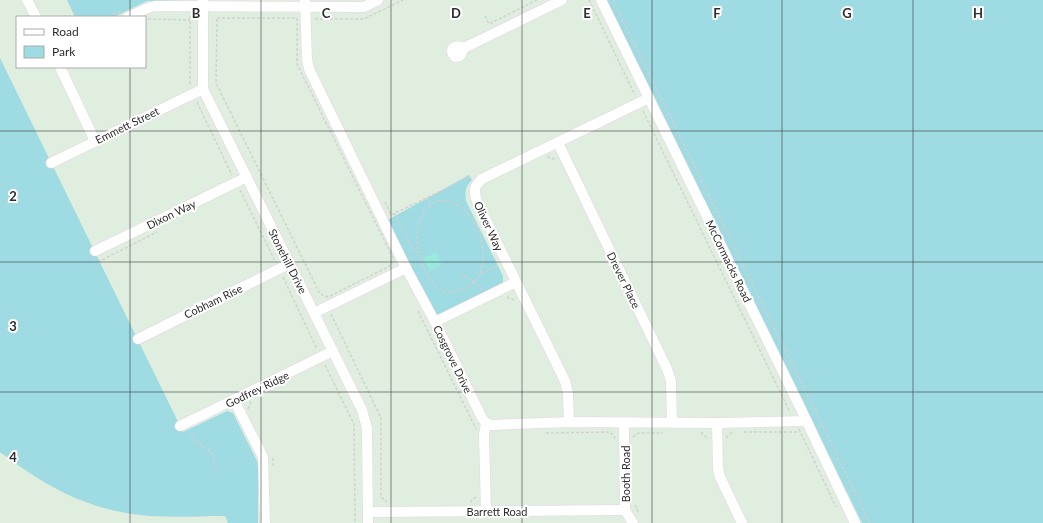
<svg xmlns="http://www.w3.org/2000/svg" width="1043" height="523" viewBox="0 0 1043 523" font-family="Lato,sans-serif">
	<rect width="100%" height="100%" fill="#e0eee0"/>
	<g fill="#9edbe2">
		<path d="M67,0H184L147,1L114,17H75Z"/>
		<path d="M606,0H1043V523H862Z"/>
		<path d="M0,58L183,432L227,411L233,413L258,463V523H228L225,516C192,516 158,519 126,513C76,504 40,482 0,452Z"/>
		<path d="M469,175L472,180C465,187 465,191 466,201L503,276V283L501,286L435,316L386,221Z"/>
	</g>
	<path fill="#9ae9de" d="M436,252L442,264L430,271L423,258Z"/>
	<g fill="none" stroke-linecap="round" stroke-linejoin="round">
		<g stroke="#e4d5e1" stroke-width="11">
			<g id="minor">
				<path d="M27,0L36,17"/>
				<path d="M203,0V89L362,410L367,428L368,523"/>
				<path d="M305,0L307,59L309,69L406,268L435,322L482,418L486,423L491,425L569,422L717,423L807,421"/>
				<path d="M601,0L799,405L855,523"/>
				<path d="M128,17L148,8L155,6L364,7L378,0"/>
				<path d="M464,48C460,46 457,45 453,48C451,52 452,54 455,57L460,56L464,48L562,0"/>
				<path d="M60,67L95,141"/>
				<path d="M558,143L667,369L671,381L672,422"/>
				<path d="M51,163L203,89"/>
				<path d="M95,251L247,177"/>
				<path d="M314,313L406,268"/>
				<path d="M435,322L516,282"/>
				<path d="M138,339L289,264"/>
				<path d="M234,400L263,457L265,523"/>
				<path d="M569,422L568,393L565,381L477,202C474,191 473,187 482,179L649,98"/>
				<path d="M624,423L625,510L633,523"/>
				<path d="M717,423L718,469L720,477L742,523"/>
				<path d="M180,426L333,351"/>
				<path d="M486,511L484,435L486,423"/>
				<path d="M368,512L625,510"/>
			</g>
		</g>
		<g stroke="#d1d1d1" stroke-width="1.5" stroke-dasharray="3 2" stroke-linecap="butt">
			<path d="M589,0L635,95"/>
			<path d="M613,0L870,523"/>
			<path d="M190,16V86"/>
			<path d="M485,16L489,24L537,0"/>
			<path d="M109,17L122,11"/>
			<path d="M217,18H297V64L393,258L390,266L328,297L320,294L216,83Z"/>
			<path d="M148,19L190,20"/>
			<path d="M315,19H364L403,0"/>
			<path d="M197,102L232,175"/>
			<path d="M643,111L790,412"/>
			<path d="M547,157L555,159"/>
			<path d="M240,190L275,261"/>
			<path d="M427,198L430,206"/>
			<path d="M385,202L391,215L470,177"/>
			<path d="M394,213L414,251L419,252C424,275 439,304 467,287C485,277 485,258 481,239C479,228 473,218 465,211C432,182 411,220 419,252"/>
			<path d="M98,262L157,232"/>
			<path d="M460,273L478,285L481,290"/>
			<path d="M481,274L499,265"/>
			<path d="M283,277L317,349"/>
			<path d="M507,297L514,300"/>
			<path d="M418,311L476,429"/>
			<path d="M331,314L381,418V497L387,502"/>
			<path d="M325,365L354,424L355,523"/>
			<path d="M248,409L251,401"/>
			<path d="M799,429L836,507"/>
			<path d="M191,432L195,440L214,455L213,469"/>
			<path d="M701,432L708,439"/>
			<path d="M744,432H800"/>
			<path d="M546,433L610,432L615,438"/>
			<path d="M633,437L638,433H663"/>
			<path d="M726,438L732,432"/>
			<path d="M273,458V467"/>
			<path d="M470,502L476,497"/>
			<path d="M635,505L638,512"/>
		</g>
		<use href="#minor" stroke="#fff" stroke-width="10"/>
	</g>
	<path fill="none" stroke="#2d2d2d" stroke-width="1" stroke-opacity="0.55" d="M130,0V17M261,0V523M391,0V523M522,0V523M652,0V523M782,0V523M913,0V523M130,67V523M0,131H1043M0,262H1043M0,392H1043"/>
	<g text-anchor="middle" dominant-baseline="central" stroke-width="4" stroke-linejoin="round" paint-order="stroke">
		<g font-size="11" fill="#2d2d2d" stroke="#fff">
			<text transform="translate(127 125) rotate(-26)">Emmett Street</text>
			<text transform="translate(171 214) rotate(-26)">Dixon Way</text>
			<text transform="translate(489 226) rotate(65)">Oliver Way</text>
			<text transform="translate(288 261) rotate(63)">Stonehill Drive</text>
			<text transform="translate(729 261) rotate(64)">McCormacks Road</text>
			<text transform="translate(624 280) rotate(64)">Drever Place</text>
			<text transform="translate(213 301) rotate(-26)">Cobham Rise</text>
			<text transform="translate(453 359) rotate(64)">Cosgrove Drive</text>
			<text transform="translate(257 389) rotate(-26)">Godfrey Ridge</text>
			<text transform="translate(625 474) rotate(-90)">Booth Road</text>
			<text x="497" y="511">Barrett Road</text>
		</g>
	</g>
	<g font-size="13" text-anchor="middle" font-weight="bold" fill="#2d2d2d" stroke="#fff" stroke-width="4" stroke-linejoin="round" paint-order="stroke">
		<text x="196" y="18">B</text>
		<text x="326" y="18">C</text>
		<text x="456" y="18">D</text>
		<text x="587" y="18">E</text>
		<text x="717" y="18">F</text>
		<text x="847" y="18">G</text>
		<text x="978" y="18">H</text>
		<text x="13" y="201">2</text>
		<text x="13" y="331">3</text>
		<text x="13" y="462">4</text>
	</g>
	<rect x="16" y="16" width="130" height="52" fill="#ffffff" stroke="#ababab"/>
	<rect x="24" y="29" width="20" height="6" fill="#ffffff" stroke="#ababab"/>
	<text x="52" y="36" font-size="12" fill="#2d2d2d">Road</text>
	<rect x="24" y="46" width="20" height="12" fill="#9edbe2" stroke="#ababab"/>
	<text x="52" y="56" font-size="12" fill="#2d2d2d">Park</text>
</svg>
